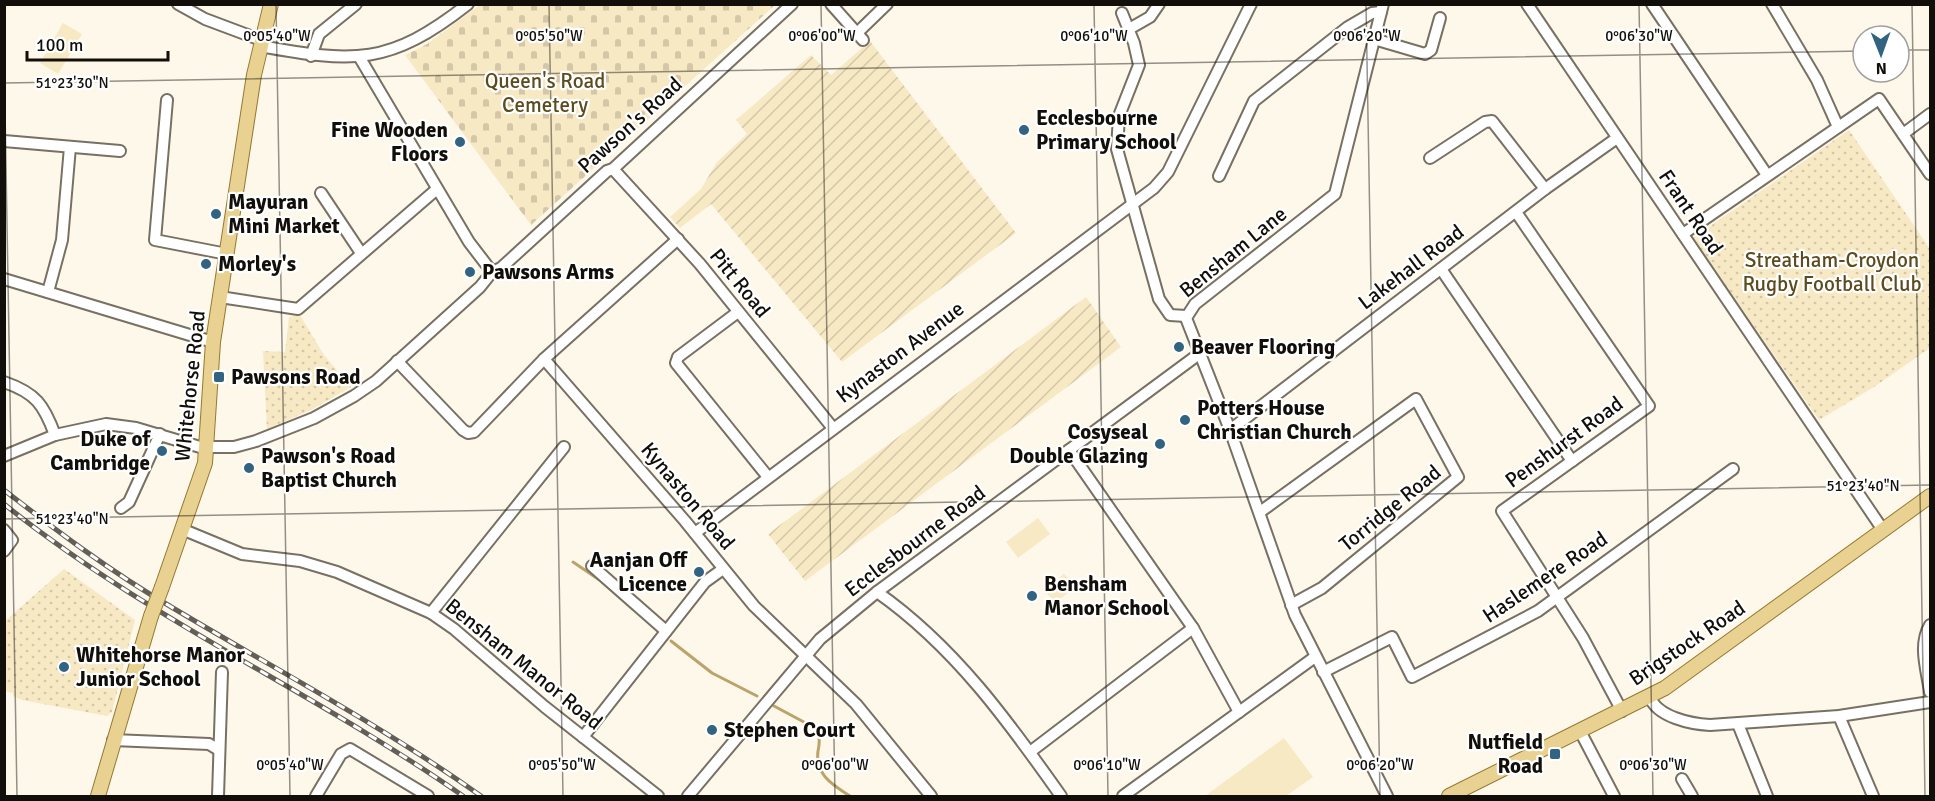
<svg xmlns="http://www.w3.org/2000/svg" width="1935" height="801" viewBox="0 0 1935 801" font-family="Signika,sans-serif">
	<defs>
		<pattern id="cemetery-stones" width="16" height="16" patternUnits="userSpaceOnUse" patternTransform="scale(1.5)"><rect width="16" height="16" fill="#f8e9c5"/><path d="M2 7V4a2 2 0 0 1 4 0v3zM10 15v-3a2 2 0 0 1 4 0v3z" fill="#d4c7a8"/></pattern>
		<pattern id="park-dots" width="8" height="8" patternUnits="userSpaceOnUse" patternTransform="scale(1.5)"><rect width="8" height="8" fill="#f8e9c5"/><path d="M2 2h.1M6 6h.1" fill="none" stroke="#d4c7a8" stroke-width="1.8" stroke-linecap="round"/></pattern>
		<pattern id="garden-furrows" width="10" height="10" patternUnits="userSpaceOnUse" patternTransform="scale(1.5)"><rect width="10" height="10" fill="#f8e9c5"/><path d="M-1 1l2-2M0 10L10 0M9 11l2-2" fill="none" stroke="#d4c7a8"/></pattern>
	</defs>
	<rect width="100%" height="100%" fill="#fef8eb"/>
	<g fill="#f8e9c5">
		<path d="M63,23L82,34L58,74L40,63Z"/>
		<path d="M1038,518L1050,534L1018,558L1006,542Z"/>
		<path d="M1064,574L1073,582L1075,588L1056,602L1047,594L1046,588Z"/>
		<path d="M1284,738L1313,777L1286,796H1205Z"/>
	</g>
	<path fill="url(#cemetery-stones)" d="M480,5V4L775,5L531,225L405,55L427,44Z"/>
	<g fill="url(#park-dots)">
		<path d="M1849,130L1930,249V348L1874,387L1819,420L1693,238Z"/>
		<path d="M300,315L324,355L351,387L311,410L267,429L263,351L285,352L289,317Z"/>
		<path d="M64,569L135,620L112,712L107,716L22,700L13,696V693L5,691V621Z"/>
	</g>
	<g fill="url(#garden-furrows)">
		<path d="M870,41L1016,233L842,362L711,204L680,228L670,217L701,189L717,162L747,134L736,120L811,55L831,75Z"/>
		<path d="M1086,297L1121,347L805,581L768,534Z"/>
	</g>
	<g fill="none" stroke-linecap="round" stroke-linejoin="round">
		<g stroke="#bba369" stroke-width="3">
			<path d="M573,562L601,581L633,609"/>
			<path d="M671,641L712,673L757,696"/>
			<path d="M774,706L815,728C820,736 820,742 818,751C815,775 833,785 850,796"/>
		</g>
		<g stroke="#787163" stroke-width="14">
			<g id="minor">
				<path d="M178,4L205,19L261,40"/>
				<path d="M831,4L863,40"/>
				<path d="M1383,4L1335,194L1195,304L1186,318L1230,430L1295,615L1387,796"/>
				<path d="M1527,4L1883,530"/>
				<path d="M1652,4L1767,175"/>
				<path d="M1772,4L1817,80L1838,127"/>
				<path d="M1122,13L1134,43L1139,65L1119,116L1117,149L1159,299L1170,315L1186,316"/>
				<path d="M1129,29L1150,17L1159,4"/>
				<path d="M857,33L887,4"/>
				<path d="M1374,39L1425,54L1431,50L1440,18"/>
				<path d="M260,46C354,63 389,66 468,4"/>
				<path d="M311,56L319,34L356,4"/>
				<path d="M360,58L469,242L492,272"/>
				<path d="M167,100L155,240L227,254"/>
				<path d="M1903,134L1930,114"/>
				<path d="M4,141L120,151"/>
				<path d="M1430,158L1485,122L1492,121L1545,189"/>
				<path d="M613,169L700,264L832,427"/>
				<path d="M1219,176L1254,101L1348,27L1372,13L1381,12"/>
				<path d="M321,193L361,253"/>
				<path d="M1516,212L1649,406L1502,511L1583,638L1622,711"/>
				<path d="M1683,234L1879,99L1930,174"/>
				<path d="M1441,269L1572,461"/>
				<path d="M492,272L501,268L607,171L613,169L792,4"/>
				<path d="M4,279L213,342"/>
				<path d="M48,292L62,240L70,147"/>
				<path d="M220,297L298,309L437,189"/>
				<path d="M738,312L678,357L676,363L768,477"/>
				<path d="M544,359L685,521L754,606L856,704L931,796"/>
				<path d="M397,361L463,430L468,433L474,432L544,359L678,239"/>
				<path d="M4,382C36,393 44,405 55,435"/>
				<path d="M1230,430L1545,189L1617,138"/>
				<path d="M1069,450L1193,628L1239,712"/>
				<path d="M4,456L55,435L106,424L136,428L200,447H234L256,441L314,418L354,396L376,381L480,287L492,272"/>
				<path d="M121,508L129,502L160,434"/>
				<path d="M1260,512L1416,399L1458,477L1322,588L1291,605"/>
				<path d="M4,530L12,540L4,551"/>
				<path d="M184,530L242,554L300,561L337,572L431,613L454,629L545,707L658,796"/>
				<path d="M695,533L1154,188L1168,172L1251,4"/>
				<path d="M592,566L666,631"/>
				<path d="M877,592C954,646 1008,721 1061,796"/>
				<path d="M431,613L564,447"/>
				<path d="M1930,625C1918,645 1927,670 1930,692"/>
				<path d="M1323,672L1392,637L1412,677L1538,611L1733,469"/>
				<path d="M1650,697C1657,717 1691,724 1710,725L1839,716L1930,702"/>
				<path d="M1839,716L1873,796"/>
				<path d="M1738,724L1767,796"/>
				<path d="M1580,731L1614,796"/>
				<path d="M583,737L705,582L723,569"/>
				<path d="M113,740L209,744L219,750"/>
				<path d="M1030,752L1193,628"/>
				<path d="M1682,779L1692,796"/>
				<path d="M218,796L222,672"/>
				<path d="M316,796L341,754L350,749L428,796"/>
				<path d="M688,796L820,639L877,592L1199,354"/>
				<path d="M1123,796L1315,657"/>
			</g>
		</g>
		<g stroke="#957932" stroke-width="16">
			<g id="major">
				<path d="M162,587L205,463L213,342L254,75L271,4"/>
				<path d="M98,796L151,616"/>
				<path d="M1449,796L1665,688L1930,496"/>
			</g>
		</g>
		<use href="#minor" stroke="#fff" stroke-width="10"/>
		<use href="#major" stroke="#e9d191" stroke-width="14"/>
		<g stroke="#635f58" stroke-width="5">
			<g id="rail">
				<path d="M4,490C57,531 110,571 168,605C273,668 381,725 481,796"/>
				<path d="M4,504C147,619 315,692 463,796"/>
			</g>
		</g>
		<use href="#rail" stroke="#fff" stroke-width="3" stroke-dasharray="9" stroke-linecap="butt"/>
		<g stroke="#957932" stroke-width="16" stroke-linecap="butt">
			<path id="major-bridge" d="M151,616L162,587"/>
		</g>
		<use href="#major-bridge" stroke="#e9d191" stroke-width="14"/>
	</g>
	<path fill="none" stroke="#120f0a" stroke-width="1.5" stroke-opacity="0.45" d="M276,4L290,796M549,4L563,796M821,4L835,796M1094,4L1108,796M1366,4L1380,796M1639,4L1653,796M1912,4L1925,796M1899,50H1930M4,52L17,796M4,83L1863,51M4,519L1930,485"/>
	<g fill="#326381" stroke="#fff" stroke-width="2">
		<circle cx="1024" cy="130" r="6"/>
		<circle cx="460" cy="142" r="6"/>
		<circle cx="216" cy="214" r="6"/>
		<circle cx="206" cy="264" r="6"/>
		<circle cx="470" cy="272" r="6"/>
		<circle cx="1179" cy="347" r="6"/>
		<rect x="213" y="371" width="12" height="12" rx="3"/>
		<circle cx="1185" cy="420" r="6"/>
		<circle cx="1160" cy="444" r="6"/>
		<circle cx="162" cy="451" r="6"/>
		<circle cx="249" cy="468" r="6"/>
		<circle cx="699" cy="572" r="6"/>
		<circle cx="1032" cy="596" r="6"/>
		<circle cx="64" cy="667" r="6"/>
		<circle cx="712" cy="730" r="6"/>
		<rect x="1549" y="748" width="12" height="12" rx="3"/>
	</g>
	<g text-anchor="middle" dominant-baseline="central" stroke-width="4.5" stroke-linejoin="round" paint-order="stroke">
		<g font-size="21" fill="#5d4b1e" stroke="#fff">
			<text x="545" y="81">Queen's Road<tspan x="545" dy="24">Cemetery</tspan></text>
			<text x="1832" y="260">Streatham-Croydon<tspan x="1832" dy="24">Rugby Football Club</tspan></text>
		</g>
		<g font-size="21" font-weight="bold" fill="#120f0a" stroke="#fff" text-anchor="start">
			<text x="1036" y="118">Ecclesbourne<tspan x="1036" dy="24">Primary School</tspan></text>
			<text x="448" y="130" text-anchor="end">Fine Wooden<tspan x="448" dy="24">Floors</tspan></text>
			<text x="228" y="202">Mayuran<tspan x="228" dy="24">Mini Market</tspan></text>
			<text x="218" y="264">Morley's</text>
			<text x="482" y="272">Pawsons Arms</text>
			<text x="1191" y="347">Beaver Flooring</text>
			<text x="231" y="377">Pawsons Road</text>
			<text x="1197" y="408">Potters House<tspan x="1197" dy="24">Christian Church</tspan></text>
			<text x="1148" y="432" text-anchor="end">Cosyseal<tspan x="1148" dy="24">Double Glazing</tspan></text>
			<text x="150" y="439" text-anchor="end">Duke of<tspan x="150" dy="24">Cambridge</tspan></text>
			<text x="261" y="456">Pawson's Road<tspan x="261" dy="24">Baptist Church</tspan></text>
			<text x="687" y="560" text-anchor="end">Aanjan Off<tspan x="687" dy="24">Licence</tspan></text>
			<text x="1044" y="584">Bensham<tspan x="1044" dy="24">Manor School</tspan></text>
			<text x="76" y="655">Whitehorse Manor<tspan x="76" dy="24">Junior School</tspan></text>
			<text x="724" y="730">Stephen Court</text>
			<text x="1543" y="742" text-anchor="end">Nutfield<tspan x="1543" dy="24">Road</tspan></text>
		</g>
		<g font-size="21" fill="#120f0a" stroke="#fff">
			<text transform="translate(630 125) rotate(-42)">Pawson's Road</text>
			<text transform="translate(1691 212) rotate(56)">Frant Road</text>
			<text transform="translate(1233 252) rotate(-39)">Bensham Lane</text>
			<text transform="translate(1411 267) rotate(-37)">Lakehall Road</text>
			<text transform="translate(740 283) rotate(51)">Pitt Road</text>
			<text transform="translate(900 352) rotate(-37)">Kynaston Avenue</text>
			<text transform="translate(190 386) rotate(-84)">Whitehorse Road</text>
			<text transform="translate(1564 442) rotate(-36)">Penshurst Road</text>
			<text transform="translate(688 496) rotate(50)">Kynaston Road</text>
			<text transform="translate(1390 508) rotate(-39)">Torridge Road</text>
			<text transform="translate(915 541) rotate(-37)">Ecclesbourne Road</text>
			<text transform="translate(1545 577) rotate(-34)">Haslemere Road</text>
			<text transform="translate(1687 643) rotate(-34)">Brigstock Road</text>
			<text transform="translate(524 664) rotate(39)">Bensham Manor Road</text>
		</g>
	</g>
	<g font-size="15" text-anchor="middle" fill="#120f0a" stroke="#fff" stroke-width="4.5" stroke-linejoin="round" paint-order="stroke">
		<text x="277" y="41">0°05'40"W</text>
		<text x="549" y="41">0°05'50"W</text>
		<text x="822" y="41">0°06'00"W</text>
		<text x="1094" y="41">0°06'10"W</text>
		<text x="1367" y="41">0°06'20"W</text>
		<text x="1639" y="41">0°06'30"W</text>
		<text x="72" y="88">51°23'30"N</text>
		<text x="1863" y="491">51°23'40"N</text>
		<text x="72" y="524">51°23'40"N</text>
		<text x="290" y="770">0°05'40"W</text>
		<text x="562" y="770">0°05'50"W</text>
		<text x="835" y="770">0°06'00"W</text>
		<text x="1107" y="770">0°06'10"W</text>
		<text x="1380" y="770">0°06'20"W</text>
		<text x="1653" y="770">0°06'30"W</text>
	</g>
	<rect width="1935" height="801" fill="none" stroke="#120f0a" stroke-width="12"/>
	<g transform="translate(1881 54) rotate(179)"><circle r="28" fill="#ffffff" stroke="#a09f9d" stroke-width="1.5"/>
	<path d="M0-4.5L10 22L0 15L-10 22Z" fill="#326381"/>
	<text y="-9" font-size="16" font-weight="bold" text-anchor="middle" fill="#120f0a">N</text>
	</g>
	<path d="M27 51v9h141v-9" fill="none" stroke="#120f0a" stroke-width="3"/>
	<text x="36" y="51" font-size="18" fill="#120f0a" stroke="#ffffff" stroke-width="4.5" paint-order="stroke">100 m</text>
</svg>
